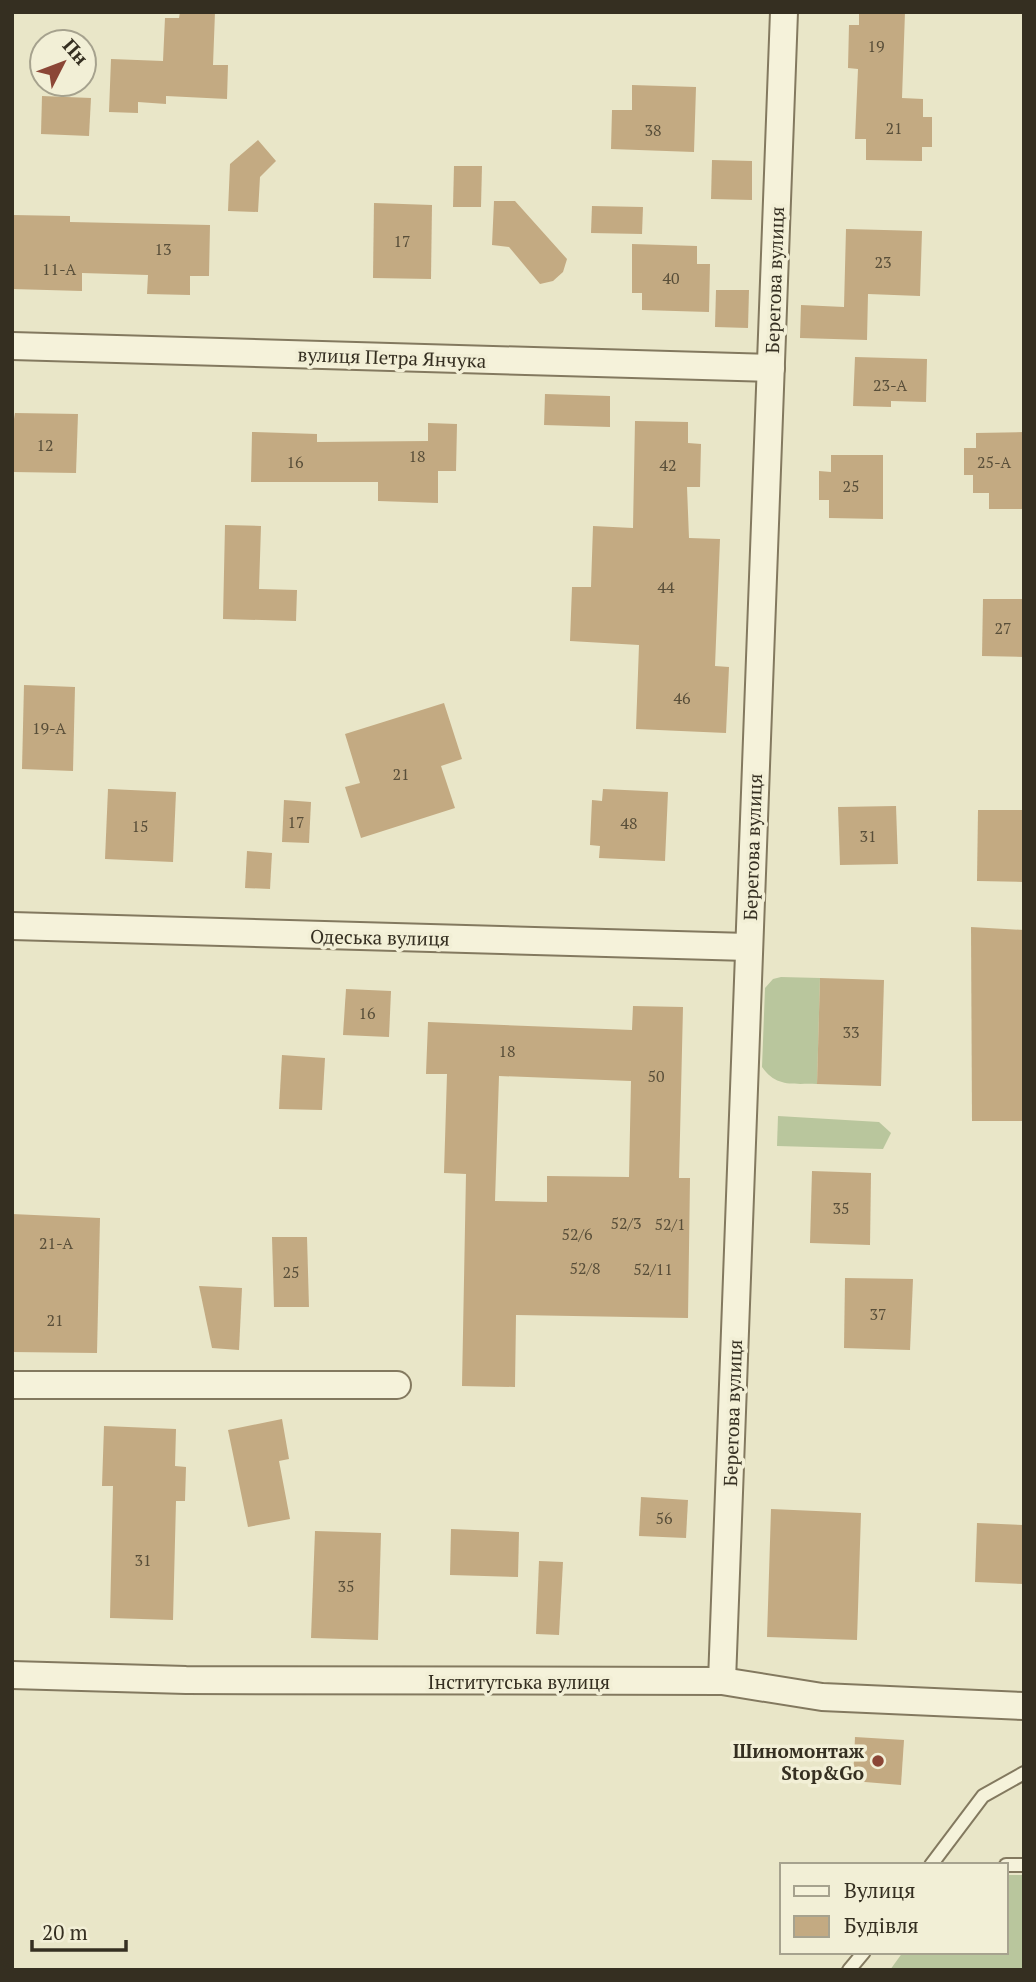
<svg xmlns="http://www.w3.org/2000/svg" width="1036" height="1982" viewBox="0 0 1036 1982" font-family="'PT Serif',serif">
	<rect width="100%" height="100%" fill="#e9e6c8"/>
	<g fill="#b9c69d">
		<path d="M781,977L820,978L817,1084C793,1083 777,1088 762,1067L765,988L773,979Z"/>
		<path d="M778,1116L879,1122L891,1133L883,1149L777,1146Z"/>
		<path d="M1006,1875H1024V1970H890L903,1952H1006Z"/>
	</g>
	<g fill="#c3aa82" fill-rule="evenodd">
		<path d="M180,12H215L213,65H228L227,99L166,96V104L138,102V113L109,112L111,59L163,61L165,18H179Z"/>
		<path d="M859,12H905L902,98L923,99V117H932V147H922V161L866,160V139H855L858,69L848,68L849,25H859Z"/>
		<path d="M632,85L696,87L694,152L611,149L612,110H632Z"/>
		<path d="M42,96L91,98L89,136L41,134Z"/>
		<path d="M258,140L276,161L260,177L258,212L228,211L230,164Z"/>
		<path d="M712,160L752,161V200L711,199Z"/>
		<path d="M454,166H482L481,207H453Z"/>
		<path d="M494,201H515L567,259L563,272L553,281L540,284L509,247L492,245Z"/>
		<path d="M374,203L432,205L431,279L373,278Z"/>
		<path d="M592,206L643,207L642,234L591,233Z"/>
		<path d="M12,215L70,216V222L210,225L209,276H190V295L147,294L148,275L82,273V291L12,289Z"/>
		<path d="M846,229L922,231L920,296L868,294L867,340L800,338L801,305L844,307Z"/>
		<path d="M632,244L697,246V264H710L709,312L642,310V293H632Z"/>
		<path d="M716,290H749L748,328L715,327Z"/>
		<path d="M855,357L927,359L926,402L891,401V407L853,406Z"/>
		<path d="M545,394L610,396V427L544,425Z"/>
		<path d="M15,413L78,414L76,473L13,472L12,431Z"/>
		<path d="M635,421L688,422V443L701,444L700,487H687L689,538L720,539L715,666L729,667L726,733L636,729L639,645L570,641L572,587H591L593,526L633,528Z"/>
		<path d="M428,423L457,424L456,471H438V503L378,501V482H251L252,432L317,434V442L428,441Z"/>
		<path d="M1024,432V509H989V493H973V475H964V448H976V433Z"/>
		<path d="M831,455H883V519L829,518V500H819V471L831,472Z"/>
		<path d="M225,525L261,526L259,589L297,590L296,621L223,619Z"/>
		<path d="M983,599H1024V657L982,656Z"/>
		<path d="M24,685L75,687L73,771L22,769Z"/>
		<path d="M444,703L462,759L441,766L455,808L361,838L345,787L360,783L345,734Z"/>
		<path d="M108,789L176,792L173,862L105,859Z"/>
		<path d="M603,789L668,792L665,861L599,858L600,846L590,845L592,800L602,801Z"/>
		<path d="M284,800L311,802L309,843L282,842Z"/>
		<path d="M896,806L898,864L840,865L838,807Z"/>
		<path d="M978,810H1024V882L977,881Z"/>
		<path d="M247,851L272,853L270,889L245,888Z"/>
		<path d="M971,927L1024,930V1121H972Z"/>
		<path d="M820,978L884,980L881,1086L817,1084Z"/>
		<path d="M346,989L391,991L389,1037L343,1035Z"/>
		<path d="M633,1006L683,1007L679,1178H690L688,1318L516,1315L515,1387L462,1386L466,1174L444,1173L447,1074H426L428,1022L632,1030ZM499,1076L631,1081L629,1177L547,1176V1202L495,1201Z"/>
		<path d="M282,1055L325,1058L322,1110L279,1109Z"/>
		<path d="M812,1171L871,1173L870,1245L810,1243Z"/>
		<path d="M12,1214L100,1218L97,1353L12,1352Z"/>
		<path d="M272,1237H307L309,1307H274Z"/>
		<path d="M845,1278L913,1279L910,1350L844,1348Z"/>
		<path d="M199,1286L242,1288L239,1350L212,1348Z"/>
		<path d="M282,1419L289,1459L279,1461L290,1519L248,1527L228,1430Z"/>
		<path d="M104,1426L176,1429L175,1466L186,1467L185,1501H176L173,1620L110,1618L113,1486H102Z"/>
		<path d="M641,1497L688,1500L686,1538L639,1536Z"/>
		<path d="M771,1509L861,1513L857,1640L767,1637Z"/>
		<path d="M977,1523L1024,1525V1584L975,1582Z"/>
		<path d="M451,1529L519,1532L518,1577L450,1575Z"/>
		<path d="M315,1531L381,1533L378,1640L311,1638Z"/>
		<path d="M539,1561L563,1562L559,1635L536,1634Z"/>
		<path d="M855,1737L904,1740L901,1785L853,1781Z"/>
	</g>
	<g fill="none" stroke-linecap="round" stroke-linejoin="round">
		<g stroke="#83795f" stroke-width="16">
			<g id="lane">
				<path d="M931,1865L983,1796L1024,1773"/>
				<path d="M1006,1865H1024"/>
				<path d="M849,1970L864,1952"/>
			</g>
		</g>
		<g stroke="#83795f" stroke-width="30">
			<g id="street">
				<path d="M12,346L771,368"/>
				<path d="M12,926L748,947"/>
				<path d="M12,1385H397"/>
				<path d="M12,1675L186,1680L722,1681L822,1697L1024,1706"/>
				<path d="M722,1681L784,12"/>
			</g>
		</g>
		<use href="#lane" stroke="#f5f2da" stroke-width="12"/>
		<use href="#street" stroke="#f5f2da" stroke-width="26"/>
	</g>
	<circle fill="#8b4636" stroke="#f2efd6" stroke-width="2.5" cx="878" cy="1761" r="7"/>
	<g text-anchor="middle" dominant-baseline="central" stroke-width="7" stroke-linejoin="round" paint-order="stroke">
		<g font-size="16" fill="#584e39">
			<text x="876" y="46">19</text>
			<text x="894" y="128">21</text>
			<text x="653" y="130">38</text>
			<text x="402" y="241">17</text>
			<text x="163" y="249">13</text>
			<text x="883" y="262">23</text>
			<text x="59" y="269">11-А</text>
			<text x="671" y="278">40</text>
			<text x="890" y="385">23-А</text>
			<text x="45" y="445">12</text>
			<text x="417" y="456">18</text>
			<text x="295" y="462">16</text>
			<text x="994" y="462">25-А</text>
			<text x="668" y="465">42</text>
			<text x="851" y="486">25</text>
			<text x="666" y="587">44</text>
			<text x="1003" y="628">27</text>
			<text x="682" y="698">46</text>
			<text x="49" y="728">19-А</text>
			<text x="401" y="774">21</text>
			<text x="296" y="822">17</text>
			<text x="629" y="823">48</text>
			<text x="140" y="826">15</text>
			<text x="868" y="836">31</text>
			<text x="367" y="1013">16</text>
			<text x="851" y="1032">33</text>
			<text x="507" y="1051">18</text>
			<text x="656" y="1076">50</text>
			<text x="841" y="1208">35</text>
			<text x="626" y="1223">52/3</text>
			<text x="670" y="1224">52/1</text>
			<text x="577" y="1234">52/6</text>
			<text x="56" y="1243">21-А</text>
			<text x="585" y="1268">52/8</text>
			<text x="653" y="1269">52/11</text>
			<text x="291" y="1272">25</text>
			<text x="878" y="1314">37</text>
			<text x="55" y="1320">21</text>
			<text x="664" y="1518">56</text>
			<text x="143" y="1560">31</text>
			<text x="346" y="1586">35</text>
		</g>
		<g font-size="19" fill="#352f21" stroke="#f2efd6">
			<text transform="translate(774 280) rotate(-88)">Берегова вулиця</text>
			<text transform="translate(392 357) rotate(2)">вулиця Петра Янчука</text>
			<text transform="translate(752 847) rotate(-88)">Берегова вулиця</text>
			<text transform="translate(380 937) rotate(1)">Одеська вулиця</text>
			<text transform="translate(732 1413) rotate(-88)">Берегова вулиця</text>
			<text x="519" y="1681">Інститутська вулиця</text>
		</g>
		<g font-size="19" font-weight="bold" fill="#352f21" stroke="#f2efd6" text-anchor="end">
			<text x="864" y="1750">Шиномонтаж<tspan x="864" dy="22">Stop&amp;Go</tspan></text>
		</g>
	</g>
	<rect width="1036" height="1982" fill="none" stroke="#352f21" stroke-width="28"/>
	<rect x="780" y="1863" width="228" height="91" fill="#f2efd6" stroke="#a6a28e" stroke-width="2"/>
	<rect x="794" y="1886" width="35" height="10" fill="#f5f2da" stroke="#a6a28e" stroke-width="2"/>
	<text x="844" y="1898" font-size="21" fill="#352f21">Вулиця</text>
	<rect x="794" y="1916" width="35" height="21" fill="#c3aa82" stroke="#a6a28e" stroke-width="2"/>
	<text x="844" y="1933" font-size="21" fill="#352f21">Будівля</text>
	<g transform="translate(63 63) rotate(48)"><circle r="33" fill="#f2efd6" stroke="#a6a28e" stroke-width="2"/>
	<path d="M0-5L12 26L0 18L-12 26Z" fill="#8b4636"/>
	<text y="-10" font-size="19" font-weight="bold" text-anchor="middle" fill="#352f21">Пн</text>
	</g>
	<path d="M32 1940v10h94v-10" fill="none" stroke="#352f21" stroke-width="3.5"/>
	<text x="42" y="1940" font-size="21" fill="#352f21" stroke="#f2efd6" stroke-width="5" paint-order="stroke">20 m</text>
</svg>
